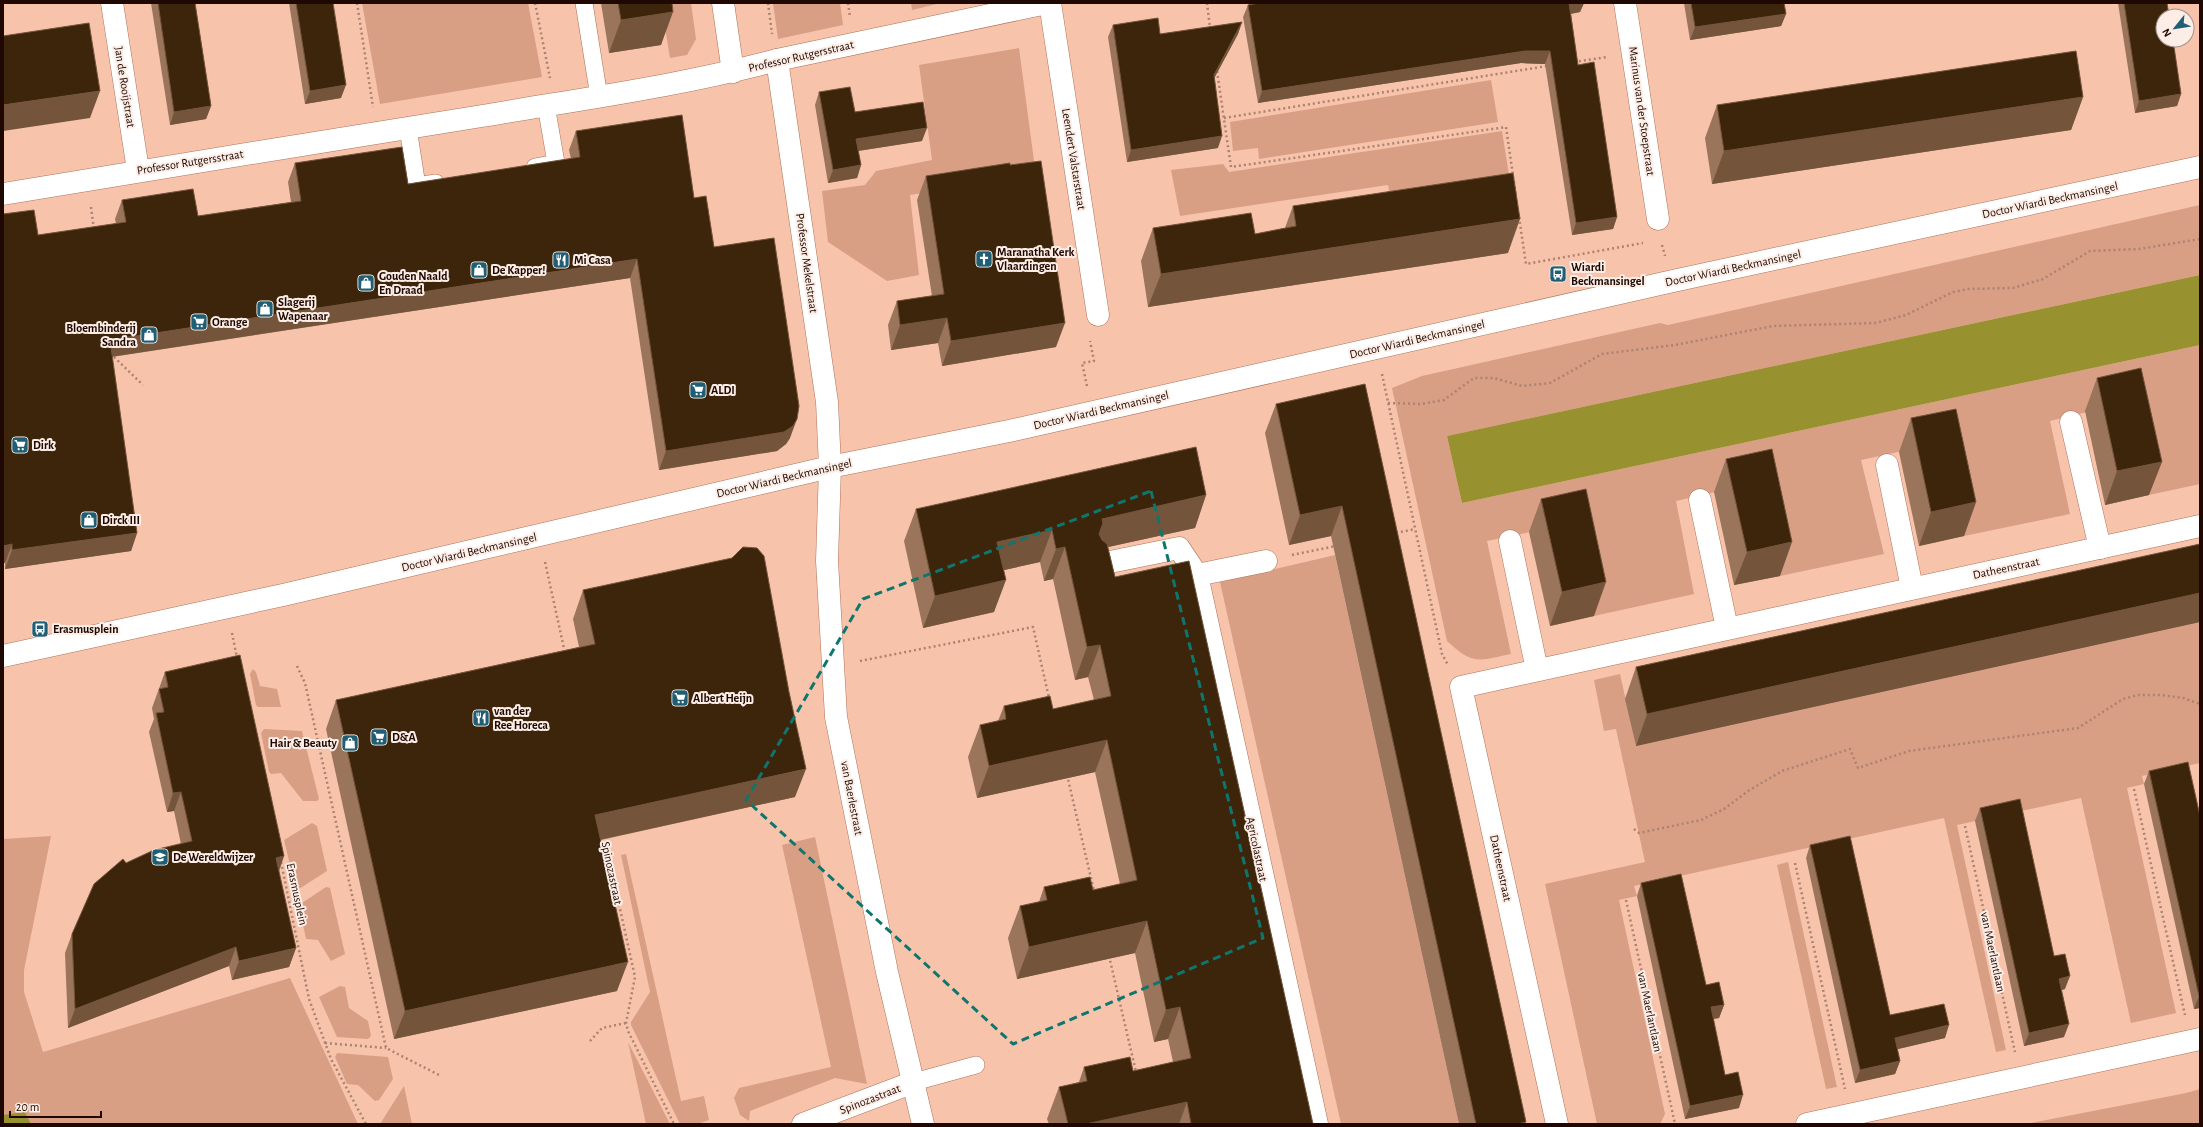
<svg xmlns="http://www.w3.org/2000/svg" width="2203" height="1127" viewBox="0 0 2203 1127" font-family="'Alegreya Sans',sans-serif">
	<rect width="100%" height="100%" fill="#f8c3ab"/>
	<g fill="#d89f85">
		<path d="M362,3H528L542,77L380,104Z"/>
		<path d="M661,3H691L696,39L687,55L670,58Z"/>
		<path d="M773,3H840L843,25L778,39Z"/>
		<path d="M911,3H941L912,10Z"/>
		<path d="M1019,48L1036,176L910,195L919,275L887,281L828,242L822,191L865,185L876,171L932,160L919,65Z"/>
		<path d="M1491,80L1498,122L1259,159L1258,148L1233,151L1230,122Z"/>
		<path d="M1502,131L1513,200L1394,218L1388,185L1180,216L1171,170L1223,164L1229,172Z"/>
		<path d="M2200,205V275L1447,436L1462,503L2200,345V484L2149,495L2129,402L2050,421L2070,514L1964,536L1944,442L1861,460L1884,554L1780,576L1759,482L1676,501L1694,594L1594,616L1574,523L1487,541L1511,654C1478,661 1473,665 1447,641L1392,388L1422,376L1660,323L1668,325Z"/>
		<path d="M1335,555L1459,1124H1341L1220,582Z"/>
		<path d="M2200,622V763L2142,776L2144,784L2127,788L2176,1013L2131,1023L2081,798L1957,825L2006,1050L1996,1052L1944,818L1634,886L1637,896L1619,900L1665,1114L1660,1124H1597L1545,884L1645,862L1616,729L1604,731L1594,680L1620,674L1636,746Z"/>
		<path d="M253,669L256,672L260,686L277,689L281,707H258L256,705L250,674Z"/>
		<path d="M264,729L302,731L319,799L317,801H303L281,773L271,774L269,772L261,733Z"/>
		<path d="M312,823L317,826L327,871L299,889L295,886L284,840Z"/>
		<path d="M51,836L24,970V992L43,1052L290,978L358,1124H3V839Z"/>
		<path d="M815,837L867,1084L835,1078L750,1111L749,1121L740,1115L734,1098L739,1088L831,1067L782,845Z"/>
		<path d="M626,854L681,1101L704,1096L709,1120L698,1124H680L631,1025V1022L650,992L621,855Z"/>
		<path d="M1788,862L1837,1087L1826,1089L1777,865Z"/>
		<path d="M326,887L330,888L345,954L331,961L318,940L306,939L299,905Z"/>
		<path d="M340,986L345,987L349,1008L368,1021L371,1036L368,1039L337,1037L319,997Z"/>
		<path d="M628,1042L670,1124H646Z"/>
		<path d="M337,1053L388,1057L393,1079L379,1100L375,1101L358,1085L347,1084L335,1057Z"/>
		<path d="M404,1086L412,1124H380Z"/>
		<path d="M2200,1089V1124H2025L2186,1093Z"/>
	</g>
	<g fill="#98912f">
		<path d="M2200,275V345L1462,503L1447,436Z"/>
		<path d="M25,1112L31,1124H3V1115Z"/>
	</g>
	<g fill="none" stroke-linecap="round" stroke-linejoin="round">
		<g stroke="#af7257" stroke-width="18">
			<g id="lane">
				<path d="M584,3L599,97"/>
				<path d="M408,128L417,186L436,183"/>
				<path d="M535,167L556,163L546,105"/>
				<path d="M914,1082L976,1065"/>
			</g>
		</g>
		<g stroke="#af7257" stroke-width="23">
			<g id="street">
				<path d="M112,3L138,170"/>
				<path d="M723,3L733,72"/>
				<path d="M1050,3L1098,315"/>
				<path d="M1625,3L1658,219"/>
				<path d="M777,60L827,402L830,467L827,561L836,717L887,972L923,1124"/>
				<path d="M3,194C163,167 322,142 482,116C581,99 680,86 777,60L1047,3"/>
				<path d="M2071,422L2100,548"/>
				<path d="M1887,465L1912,588"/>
				<path d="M1700,500L1727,628"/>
				<path d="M1510,541L1537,670"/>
				<path d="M1100,564L1179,548L1197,575L1317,1124"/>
				<path d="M1197,575L1266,561"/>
				<path d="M803,1124L914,1082"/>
				<path d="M1557,1124L1461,687L2200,526"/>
				<path d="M1807,1124L2200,1039"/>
			</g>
		</g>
		<g stroke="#af7257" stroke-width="23">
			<path id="secondary" d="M3,656L283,595L830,467L1009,431L1673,281L2200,167"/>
		</g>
		<g stroke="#ac8270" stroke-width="2.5" stroke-dasharray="2 3" stroke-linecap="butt">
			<path d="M357,3L373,107"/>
			<path d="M535,3L550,78"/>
			<path d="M768,3L772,34"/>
			<path d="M848,3L850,17"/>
			<path d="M1207,3L1210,28"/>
			<path d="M1574,62L1607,57"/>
			<path d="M1217,71L1231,167L1506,127L1516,196"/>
			<path d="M1224,118L1547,66"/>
			<path d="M91,207L94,230"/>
			<path d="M1519,217L1526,264L1643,243"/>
			<path d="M1662,245L1665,256"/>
			<path d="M114,357L143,385"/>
			<path d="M1382,374L1442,654L1448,665"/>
			<path d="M1087,386L1082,363L1094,361L1090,341"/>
			<path d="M1388,403L1421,404L1444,400L1474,378H1494L1522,386L1550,383L1602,354L1675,345L1773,326L1875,323L1906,315L1953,292L1968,289L2013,288L2043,279L2090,251L2139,249L2200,239"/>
			<path d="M1396,533L1415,529"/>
			<path d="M1292,555L1336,546"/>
			<path d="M545,562L565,653"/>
			<path d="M232,633L237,658"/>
			<path d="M860,661L1033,627L1049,698"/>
			<path d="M297,666L305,683L386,1048L439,1075"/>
			<path d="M1067,775L1094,891"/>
			<path d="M2134,789L2185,1015"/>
			<path d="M1965,826L2015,1052"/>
			<path d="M1634,829L1639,833L1701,820L1724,809L1748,791L1782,771L1850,749L1858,768L1909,751L2078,728L2123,699L2138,695H2161L2183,698L2200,704"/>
			<path d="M604,836L635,977L626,1023L628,1031L674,1124"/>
			<path d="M281,862L309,999L331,1059L366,1124"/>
			<path d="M1795,863L1845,1089"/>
			<path d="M1626,900L1675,1124"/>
			<path d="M1109,956L1136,1072"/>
			<path d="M590,1041L602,1028L626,1023"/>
			<path d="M325,1043L386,1048"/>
		</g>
		<use href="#lane" stroke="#fff" stroke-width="17"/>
		<use href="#street" stroke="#fff" stroke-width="22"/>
		<use href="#secondary" stroke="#fff" stroke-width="22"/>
	</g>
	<g fill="#9a745b">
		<path d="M151,3H195L211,106L206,119L170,125Z"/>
		<path d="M289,3H333L341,98L305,104Z"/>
		<path d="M601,3H672L661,45L609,53Z"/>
		<path d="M1259,3H1584L1580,12L1571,14L1578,65L1617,217L1613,229L1572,235L1545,64L1521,63L1258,103L1243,17L1248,5Z"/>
		<path d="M1684,3H1784L1786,14L1781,26L1690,40Z"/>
		<path d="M2118,3H2167L2181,94L2177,106L2135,113Z"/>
		<path d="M1242,22L1238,34L1214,78L1218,148L1127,162L1108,37L1113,25L1160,34Z"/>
		<path d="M819,92L855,112L922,141L858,151L861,165L857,178L828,183L815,105Z"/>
		<path d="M2083,97L2071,130L1712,184L1705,138L1717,105Z"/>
		<path d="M576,131L694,198L790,438L786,444L777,451L659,470L630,278L112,357L137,533L131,551L5,569V563L38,235L116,224L115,219L122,200L198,216L291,202L288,182L295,163L408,184L571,159L569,150Z"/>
		<path d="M1010,165L1056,347L942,366L938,343L891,350L888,325L897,301L932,296L917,200L926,176Z"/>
		<path d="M1293,206L1508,253L1148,307L1141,261L1153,228L1255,234L1285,228Z"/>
		<path d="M2097,378L2149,495L2105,505L2085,411Z"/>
		<path d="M1365,384L1525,1124H1459L1331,536L1289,545L1265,433L1276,404Z"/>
		<path d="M1911,418L1976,502L1964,536L1919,546L1899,452Z"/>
		<path d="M1726,459L1780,576L1734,585L1714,492Z"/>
		<path d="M1206,495L1195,528L1108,547L1115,577L1313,1124H1049L1047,1119L1059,1087L1079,1082L1084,1067L1133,1071L1173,1062L1168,1039L1154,1042L1135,953L1017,979L1008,938L1020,906L1039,902L1044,887L1093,890L1120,884L1095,772L977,798L968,757L980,725L998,721L1004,706L1053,709L1094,700L1088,677L1075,680L1053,579L1044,581L1040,562L1004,570L994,612L923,628L904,541L916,509Z"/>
		<path d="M1541,499L1594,616L1550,626L1529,532Z"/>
		<path d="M2200,544V622L1636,746L1625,699L1636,667Z"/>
		<path d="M583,590L795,797L601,840L617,991L394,1039L326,729L336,700L579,647L573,619Z"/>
		<path d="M165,672L284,856L279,872L296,948L289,967L232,980L229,966L68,1028L65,953L72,934L126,863L181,844L174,811L167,812L149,732L154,719L152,708Z"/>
		<path d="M2149,771L2200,816V1008L2194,1009L2144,784Z"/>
		<path d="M1980,808L2054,956L2065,989L2061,990L2064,1037L2024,1046L1975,821Z"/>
		<path d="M1810,845L1890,1015L1945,1038L1897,1049L1900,1061L1895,1074L1855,1083L1806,858Z"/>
		<path d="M1641,883L1706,985L1724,1005L1719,1018L1713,1019L1725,1075L1739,1108L1685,1119L1637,896Z"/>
	</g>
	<g fill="#74543b">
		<path d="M1569,3H1584L1580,12L1564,15Z"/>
		<path d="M673,12L661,45L609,53L621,20Z"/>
		<path d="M1786,14L1781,26L1690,40L1695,27Z"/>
		<path d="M1242,22L1238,34L1209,88L1214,75Z"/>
		<path d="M1525,51H1550L1545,64L1521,63L1258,103L1262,91Z"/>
		<path d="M346,85L341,98L305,104L310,91Z"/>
		<path d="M100,91L90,118L3,131V105Z"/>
		<path d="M2181,94L2177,106L2135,113L2139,101Z"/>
		<path d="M2083,97L2071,130L1712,184L1724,151Z"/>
		<path d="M211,106L206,119L170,125L174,112Z"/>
		<path d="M927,128L922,141L851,152L856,139Z"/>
		<path d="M1222,136L1218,148L1127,162L1131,150Z"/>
		<path d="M861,165L857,178L828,183L833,170Z"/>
		<path d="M1617,217L1613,229L1572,235L1576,223Z"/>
		<path d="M1520,219L1508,253L1148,307L1161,274Z"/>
		<path d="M637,259L630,278L103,358L110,340Z"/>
		<path d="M947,318L938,343L891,350L900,325Z"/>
		<path d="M1065,323L1056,347L942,366L951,341Z"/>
		<path d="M797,419L790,438L786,444L777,451L659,470L666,451Z"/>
		<path d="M2162,462L2149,495L2105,505L2117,471Z"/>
		<path d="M1206,495L1195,528L1090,551L1102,519Z"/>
		<path d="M1976,502L1964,536L1919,546L1931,512Z"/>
		<path d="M1342,506L1331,536L1289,545L1300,515Z"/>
		<path d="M1052,530L1040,562L986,574L997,542Z"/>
		<path d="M137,533L131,551L5,569L12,550Z"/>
		<path d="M1792,542L1780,576L1734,585L1747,552Z"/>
		<path d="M12,544L5,563H3V546Z"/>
		<path d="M1065,547L1053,579L1044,581L1056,549Z"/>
		<path d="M1006,580L994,612L923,628L935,596Z"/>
		<path d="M1606,582L1594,616L1550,626L1562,592Z"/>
		<path d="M2200,593V622L1636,746L1647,714Z"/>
		<path d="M1100,645L1088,677L1075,680L1087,647Z"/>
		<path d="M1107,740L1095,772L977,798L989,766Z"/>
		<path d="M806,769L795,797L585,843L595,815Z"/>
		<path d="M181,792L174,811L167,812L173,793Z"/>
		<path d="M284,856L277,875L276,858Z"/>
		<path d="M1147,921L1135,953L1017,979L1029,947Z"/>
		<path d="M236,947L229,966L68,1028L75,1009Z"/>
		<path d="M296,948L289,967L232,980L239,961Z"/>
		<path d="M628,962L617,991L394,1039L405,1011Z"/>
		<path d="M2070,976L2065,989L2054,992L2059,979Z"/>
		<path d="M2199,996H2200V1008L2194,1009Z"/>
		<path d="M1724,1005L1719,1018L1706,1020L1711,1007Z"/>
		<path d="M1180,1007L1168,1039L1154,1042L1166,1010Z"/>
		<path d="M2069,1024L2064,1037L2024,1046L2029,1033Z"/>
		<path d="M1949,1025L1945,1038L1890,1051L1895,1038Z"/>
		<path d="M1900,1061L1895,1074L1855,1083L1860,1070Z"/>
		<path d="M1743,1095L1739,1108L1685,1119L1690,1106Z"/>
		<path d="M1187,1102L1179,1124H1086Z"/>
	</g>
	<g fill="#3c250b" stroke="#74543b">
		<path d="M158,3H195L211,106L174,112Z"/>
		<path d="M296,3H333L346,85L310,91Z"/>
		<path d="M618,3H672L673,12L621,20Z"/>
		<path d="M1259,3H1569L1578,65L1594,62L1617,217L1576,223L1550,51H1525L1262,91L1248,5Z"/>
		<path d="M1691,3H1784L1786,14L1695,27Z"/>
		<path d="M2124,3H2167L2169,16H2163V40H2173L2181,94L2139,101Z"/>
		<path d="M1158,18L1160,34L1242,22L1214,75L1222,136L1131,150L1113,25Z"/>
		<path d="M89,23L100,91L3,105V36Z"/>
		<path d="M2076,51L2083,97L1724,151L1717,105Z"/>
		<path d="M850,87L855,112L923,102L927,128L856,139L861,165L833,170L819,92Z"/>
		<path d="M682,115L694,198L706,196L714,247L774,238L799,406L797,419L793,426L784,432L666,451L637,259L110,340L137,533L12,550V544L3,546V214L34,210L38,235L126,222L122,200L193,189L198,216L301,201L295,163L402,147L408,184L580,157L576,131Z"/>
		<path d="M1041,161L1065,323L951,341L947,318L900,325L897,301L944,294L926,176L1010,163V165Z"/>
		<path d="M1513,173L1520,219L1161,274L1153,228L1251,213L1255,234L1296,226L1293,206Z"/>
		<path d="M2141,368L2162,462L2117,471L2097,378Z"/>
		<path d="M1365,384L1526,1122L1518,1124H1476L1342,506L1300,515L1276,404Z"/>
		<path d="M1956,409L1976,502L1931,512L1911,418Z"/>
		<path d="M1196,447L1206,495L1102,519L1103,523L1099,534L1102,540L1107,544L1115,577L1189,561L1313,1124H1191L1187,1102L1086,1124H1068L1059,1087L1087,1081L1084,1067L1130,1057L1133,1071L1191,1058L1180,1007L1166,1010L1147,921L1029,947L1020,906L1047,900L1044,887L1090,877L1093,890L1137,880L1107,740L989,766L980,725L1006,719L1004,706L1050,696L1053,709L1111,696L1100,645L1087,647L1065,547L1056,549L1052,530L997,542L1006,580L935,596L916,509Z"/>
		<path d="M1772,449L1792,542L1747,552L1726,459Z"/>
		<path d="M1586,489L1606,582L1562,592L1541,499Z"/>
		<path d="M2200,544V593L1647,714L1636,667Z"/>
		<path d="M743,547L757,548L764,556L789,692L806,769L595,815L628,962L405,1011L336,700L595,644L583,590L732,558Z"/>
		<path d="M240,655L284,856L276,858L296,948L239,961L236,947L75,1009L72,934L94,884L123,859L126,863L154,850L192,841L181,792L173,793L156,713L164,712L159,689L168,687L165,672Z"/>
		<path d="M2188,762L2200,816V996H2199L2149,771Z"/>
		<path d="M2020,799L2054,956L2065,954L2070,976L2059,979L2069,1024L2029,1033L1980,808Z"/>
		<path d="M1850,836L1890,1015L1944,1004L1949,1025L1895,1038L1900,1061L1860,1070L1810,845Z"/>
		<path d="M1681,874L1706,985L1719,982L1724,1005L1711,1007L1725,1075L1738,1072L1743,1095L1690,1106L1641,883Z"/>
	</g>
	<path fill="none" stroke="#0f766e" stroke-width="3" stroke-dasharray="8 5" stroke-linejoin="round" d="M1151,491L1263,938L1013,1044L746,800L863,599Z"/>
	<defs>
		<g id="church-square" transform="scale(0.9)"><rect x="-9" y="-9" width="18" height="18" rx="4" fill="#1f5e74" stroke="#fceee7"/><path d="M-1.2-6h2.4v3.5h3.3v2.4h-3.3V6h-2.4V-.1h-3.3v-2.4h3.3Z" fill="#fff"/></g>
		<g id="restaurant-square" transform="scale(0.9)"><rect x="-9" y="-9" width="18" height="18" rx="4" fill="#1f5e74" stroke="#fceee7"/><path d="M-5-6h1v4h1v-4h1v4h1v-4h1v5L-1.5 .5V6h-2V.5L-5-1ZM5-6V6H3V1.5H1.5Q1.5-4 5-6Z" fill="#fff"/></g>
		<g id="shop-square" transform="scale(0.9)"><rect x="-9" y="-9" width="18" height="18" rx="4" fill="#1f5e74" stroke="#fceee7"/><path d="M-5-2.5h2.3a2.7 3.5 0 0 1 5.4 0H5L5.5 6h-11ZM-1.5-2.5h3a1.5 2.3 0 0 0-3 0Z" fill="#fff"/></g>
		<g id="bus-square" transform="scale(0.9)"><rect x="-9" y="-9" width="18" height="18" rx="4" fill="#1f5e74" stroke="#fceee7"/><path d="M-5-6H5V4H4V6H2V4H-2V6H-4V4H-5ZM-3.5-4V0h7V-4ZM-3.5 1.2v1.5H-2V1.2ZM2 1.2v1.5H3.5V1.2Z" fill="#fff"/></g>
		<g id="supermarket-square" transform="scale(0.9)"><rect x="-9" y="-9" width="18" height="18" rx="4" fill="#1f5e74" stroke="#fceee7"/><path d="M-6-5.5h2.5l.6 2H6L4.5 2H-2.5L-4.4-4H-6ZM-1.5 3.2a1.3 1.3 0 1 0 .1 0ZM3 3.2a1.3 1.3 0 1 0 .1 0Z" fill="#fff"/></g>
		<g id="school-square" transform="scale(0.9)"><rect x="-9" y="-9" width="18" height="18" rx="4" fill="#1f5e74" stroke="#fceee7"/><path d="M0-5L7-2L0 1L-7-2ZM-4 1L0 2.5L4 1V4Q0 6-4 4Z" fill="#fff"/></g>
	</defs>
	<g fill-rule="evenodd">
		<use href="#church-square" x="984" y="259"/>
		<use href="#restaurant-square" x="561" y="260"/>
		<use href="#shop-square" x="479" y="270"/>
		<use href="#bus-square" x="1558" y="274"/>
		<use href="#shop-square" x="366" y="283"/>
		<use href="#shop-square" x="265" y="309"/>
		<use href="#supermarket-square" x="199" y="322"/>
		<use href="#shop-square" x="149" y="335"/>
		<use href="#supermarket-square" x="698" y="390"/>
		<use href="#supermarket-square" x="20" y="445"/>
		<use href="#shop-square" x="89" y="520"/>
		<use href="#bus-square" x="40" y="629"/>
		<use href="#supermarket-square" x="680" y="698"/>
		<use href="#restaurant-square" x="481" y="718"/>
		<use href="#supermarket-square" x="379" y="737"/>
		<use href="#shop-square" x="350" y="743"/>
		<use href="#school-square" x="160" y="857"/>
	</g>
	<g text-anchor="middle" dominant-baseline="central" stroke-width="4" stroke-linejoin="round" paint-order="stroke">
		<g font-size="12" fill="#1e0801" stroke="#fceee7">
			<text transform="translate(801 56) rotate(-13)">Professor Rutgersstraat</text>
			<text transform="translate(125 87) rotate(81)">Jan de Rooijstraat</text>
			<text transform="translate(1642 111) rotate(82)">Marinus van der Stoepstraat</text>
			<text transform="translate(1074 159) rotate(81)">Leendert Valstarstraat</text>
			<text transform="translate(190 162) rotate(-9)">Professor Rutgersstraat</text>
			<text transform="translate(2050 200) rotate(-12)">Doctor Wiardi Beckmansingel</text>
			<text transform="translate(807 263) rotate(82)">Professor Mekelstraat</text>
			<text transform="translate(1733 268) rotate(-12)">Doctor Wiardi Beckmansingel</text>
			<text transform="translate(1417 339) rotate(-13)">Doctor Wiardi Beckmansingel</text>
			<text transform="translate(1101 410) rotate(-13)">Doctor Wiardi Beckmansingel</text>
			<text transform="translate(784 478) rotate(-13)">Doctor Wiardi Beckmansingel</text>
			<text transform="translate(469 552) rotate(-13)">Doctor Wiardi Beckmansingel</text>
			<text transform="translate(2006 568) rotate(-12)">Datheenstraat</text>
			<text transform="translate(852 798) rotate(79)">van Baerlestraat</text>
			<text transform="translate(1257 849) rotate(78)">Agricolastraat</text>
			<text transform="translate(1501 868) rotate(78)">Datheenstraat</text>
			<text transform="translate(612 873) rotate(78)">Spinozastraat</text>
			<text transform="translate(297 894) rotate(78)">Erasmusplein</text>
			<text transform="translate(1993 952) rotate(78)">van Maerlantlaan</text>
			<text transform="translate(1650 1012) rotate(78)">van Maerlantlaan</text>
			<text transform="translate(870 1099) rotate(-21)">Spinozastraat</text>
		</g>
		<g font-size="12" font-weight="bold" fill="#1e0801" stroke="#fceee7" text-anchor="start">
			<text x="997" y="252">Maranatha Kerk<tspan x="997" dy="14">Vlaardingen</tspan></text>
			<text x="574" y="260">Mi Casa</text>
			<text x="1571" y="267">Wiardi<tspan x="1571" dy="14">Beckmansingel</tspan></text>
			<text x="492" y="270">De Kapper!</text>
			<text x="379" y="276">Gouden Naald<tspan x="379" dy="14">En Draad</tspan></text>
			<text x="278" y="302">Slagerij<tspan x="278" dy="14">Wapenaar</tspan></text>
			<text x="212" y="322">Orange</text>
			<text x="136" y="328" text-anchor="end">Bloembinderij<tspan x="136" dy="14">Sandra</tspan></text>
			<text x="711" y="390">ALDI</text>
			<text x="33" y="445">Dirk</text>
			<text x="102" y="520">Dirck III</text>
			<text x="53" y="629">Erasmusplein</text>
			<text x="693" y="698">Albert Heijn</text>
			<text x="494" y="711">van der<tspan x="494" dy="14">Ree Horeca</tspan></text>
			<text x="392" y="737">D&amp;A</text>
			<text x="337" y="743" text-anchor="end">Hair &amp; Beauty</text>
			<text x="173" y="857">De Wereldwijzer</text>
		</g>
	</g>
	<rect width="2203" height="1127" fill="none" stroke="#1e0801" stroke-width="8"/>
	<g transform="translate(2175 28) rotate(240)"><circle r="19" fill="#fceee7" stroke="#a3928b"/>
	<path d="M0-3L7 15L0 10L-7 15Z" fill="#1f5e74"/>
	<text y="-6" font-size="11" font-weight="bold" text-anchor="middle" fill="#1e0801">N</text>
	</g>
	<path d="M10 1111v6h91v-6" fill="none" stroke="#1e0801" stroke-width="2"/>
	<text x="16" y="1111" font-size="12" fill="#1e0801" stroke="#fceee7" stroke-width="3" paint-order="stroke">20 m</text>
</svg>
